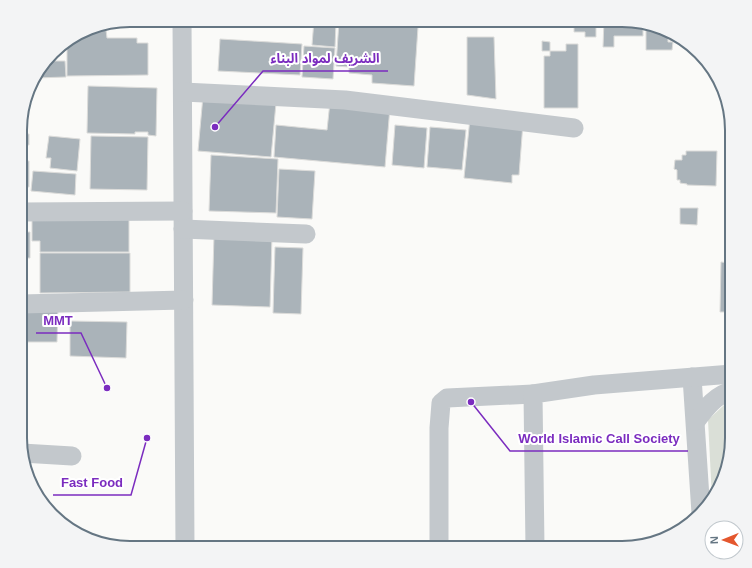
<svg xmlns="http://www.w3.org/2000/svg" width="752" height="568" viewBox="0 0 752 568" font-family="Arial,'Noto Sans Arabic',sans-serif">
	<rect width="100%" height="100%" fill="#fafaf8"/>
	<path fill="#dadfd7" d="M732,401V446L724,480L712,499L708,420L724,405Z"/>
	<g fill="#aab3b9" stroke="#dcdcda">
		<path d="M314,20L336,22L335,47L312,45Z"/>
		<path d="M574,20H600V25H596V37H585V32H574Z"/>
		<path d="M604,20H629L630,24H643V36H614V47H603Z"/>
		<path d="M339,21L418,27L414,86L372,83V75L349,73V67L336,66Z"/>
		<path d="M646,24L668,31V42H673L672,50H646Z"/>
		<path d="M86,30H106L107,38H137V43H148V75L67,76V42Z"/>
		<path d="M670,32L685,41H670Z"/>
		<path d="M467,37H494L496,99L467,95Z"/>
		<path d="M220,39L302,44L300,75L218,71Z"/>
		<path d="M542,41L550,42V51H542Z"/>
		<path d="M566,44H578V108H544V56H550V51H566Z"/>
		<path d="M304,46L335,48L333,79L302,77Z"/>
		<path d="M46,61H65L66,77L34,78Z"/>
		<path d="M88,86L157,88L156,136L148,135V132H135V134L87,133Z"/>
		<path d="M203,96L276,103L271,157L198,151Z"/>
		<path d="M330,102L390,107L385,167L274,157L276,125L327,130Z"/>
		<path d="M470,118L523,123L519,175H512V183L464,178Z"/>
		<path d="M395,125L427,128L424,168L392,165Z"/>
		<path d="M430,127L466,130L462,170L427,167Z"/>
		<path d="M21,134H29V145H25V161H29V187H21Z"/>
		<path d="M49,136L80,139L77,171L50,168L51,158H46Z"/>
		<path d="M91,136L148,137L147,190L90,189Z"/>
		<path d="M686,151H717L716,186L687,185V184L680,183V180H677V170L674,169L675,160H682V155H686Z"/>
		<path d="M211,155L278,159L276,213L209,211Z"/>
		<path d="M279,169L315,171L312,219L277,217Z"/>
		<path d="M33,171L76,174L75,195L31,191Z"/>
		<path d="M680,208H698L697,225L680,224Z"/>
		<path d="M32,213H129V252H40V241H32Z"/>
		<path d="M21,222H26V232H30V258H26V273H21Z"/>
		<path d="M214,235L272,236L270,307L212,305Z"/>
		<path d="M731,238L732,312H720L721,262L730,263Z"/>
		<path d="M275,247L303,248L301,314L273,313Z"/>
		<path d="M40,253H130V292L40,293Z"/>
		<path d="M21,307L58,308L57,342H20Z"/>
		<path d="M70,321L127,322L126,358L70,356Z"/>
	</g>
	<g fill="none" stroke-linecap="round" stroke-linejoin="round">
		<g stroke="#c3c8cc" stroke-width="19">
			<path d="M182,20L185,548"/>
			<path d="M183,92L345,100L574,128"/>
			<path d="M21,212L183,211"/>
			<path d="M183,229L306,234"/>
			<path d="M21,304L184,300"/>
			<path d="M692,377L701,513"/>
			<path d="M696,421C705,409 716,394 732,391"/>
			<path d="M22,453L72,456"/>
			<path d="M439,548V428L441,403L447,398L533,394"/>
			<path d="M535,548L533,394L594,385L732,374"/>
		</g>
	</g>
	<path d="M0 0H752V568H0ZM130 27H622A103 103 0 0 1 725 130V438A103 103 0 0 1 622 541H130A103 103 0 0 1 27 438V130A103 103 0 0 1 130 27Z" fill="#f3f4f5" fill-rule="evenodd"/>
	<path fill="none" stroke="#657683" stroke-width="2" d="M130 27H622A103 103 0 0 1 725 130V438A103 103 0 0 1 622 541H130A103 103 0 0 1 27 438V130A103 103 0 0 1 130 27Z"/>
	<path fill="none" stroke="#7b2cbf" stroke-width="1.5" d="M215 127L263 71H388M107 388L81 333H36M471 402L510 451H688M147 438L131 495H53"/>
	<g fill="#7b2cbf" stroke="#fff" stroke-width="1.5">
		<circle cx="215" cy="127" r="4"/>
		<circle cx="107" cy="388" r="4"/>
		<circle cx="471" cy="402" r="4"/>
		<circle cx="147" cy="438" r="4"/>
	</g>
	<g font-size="13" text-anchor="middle" font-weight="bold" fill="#7b2cbf" stroke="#fff" stroke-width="4" stroke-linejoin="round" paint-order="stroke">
		<text x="325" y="63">الشريف لمواد البناء</text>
		<text x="58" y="325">MMT</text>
		<text x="599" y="443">World Islamic Call Society</text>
		<text x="92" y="487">Fast Food</text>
	</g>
	<g transform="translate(724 540) rotate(269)"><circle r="19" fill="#ffffff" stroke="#c1c8cd"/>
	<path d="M0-3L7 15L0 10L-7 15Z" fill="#e4572e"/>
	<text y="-6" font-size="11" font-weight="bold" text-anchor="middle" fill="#657683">N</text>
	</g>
</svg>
